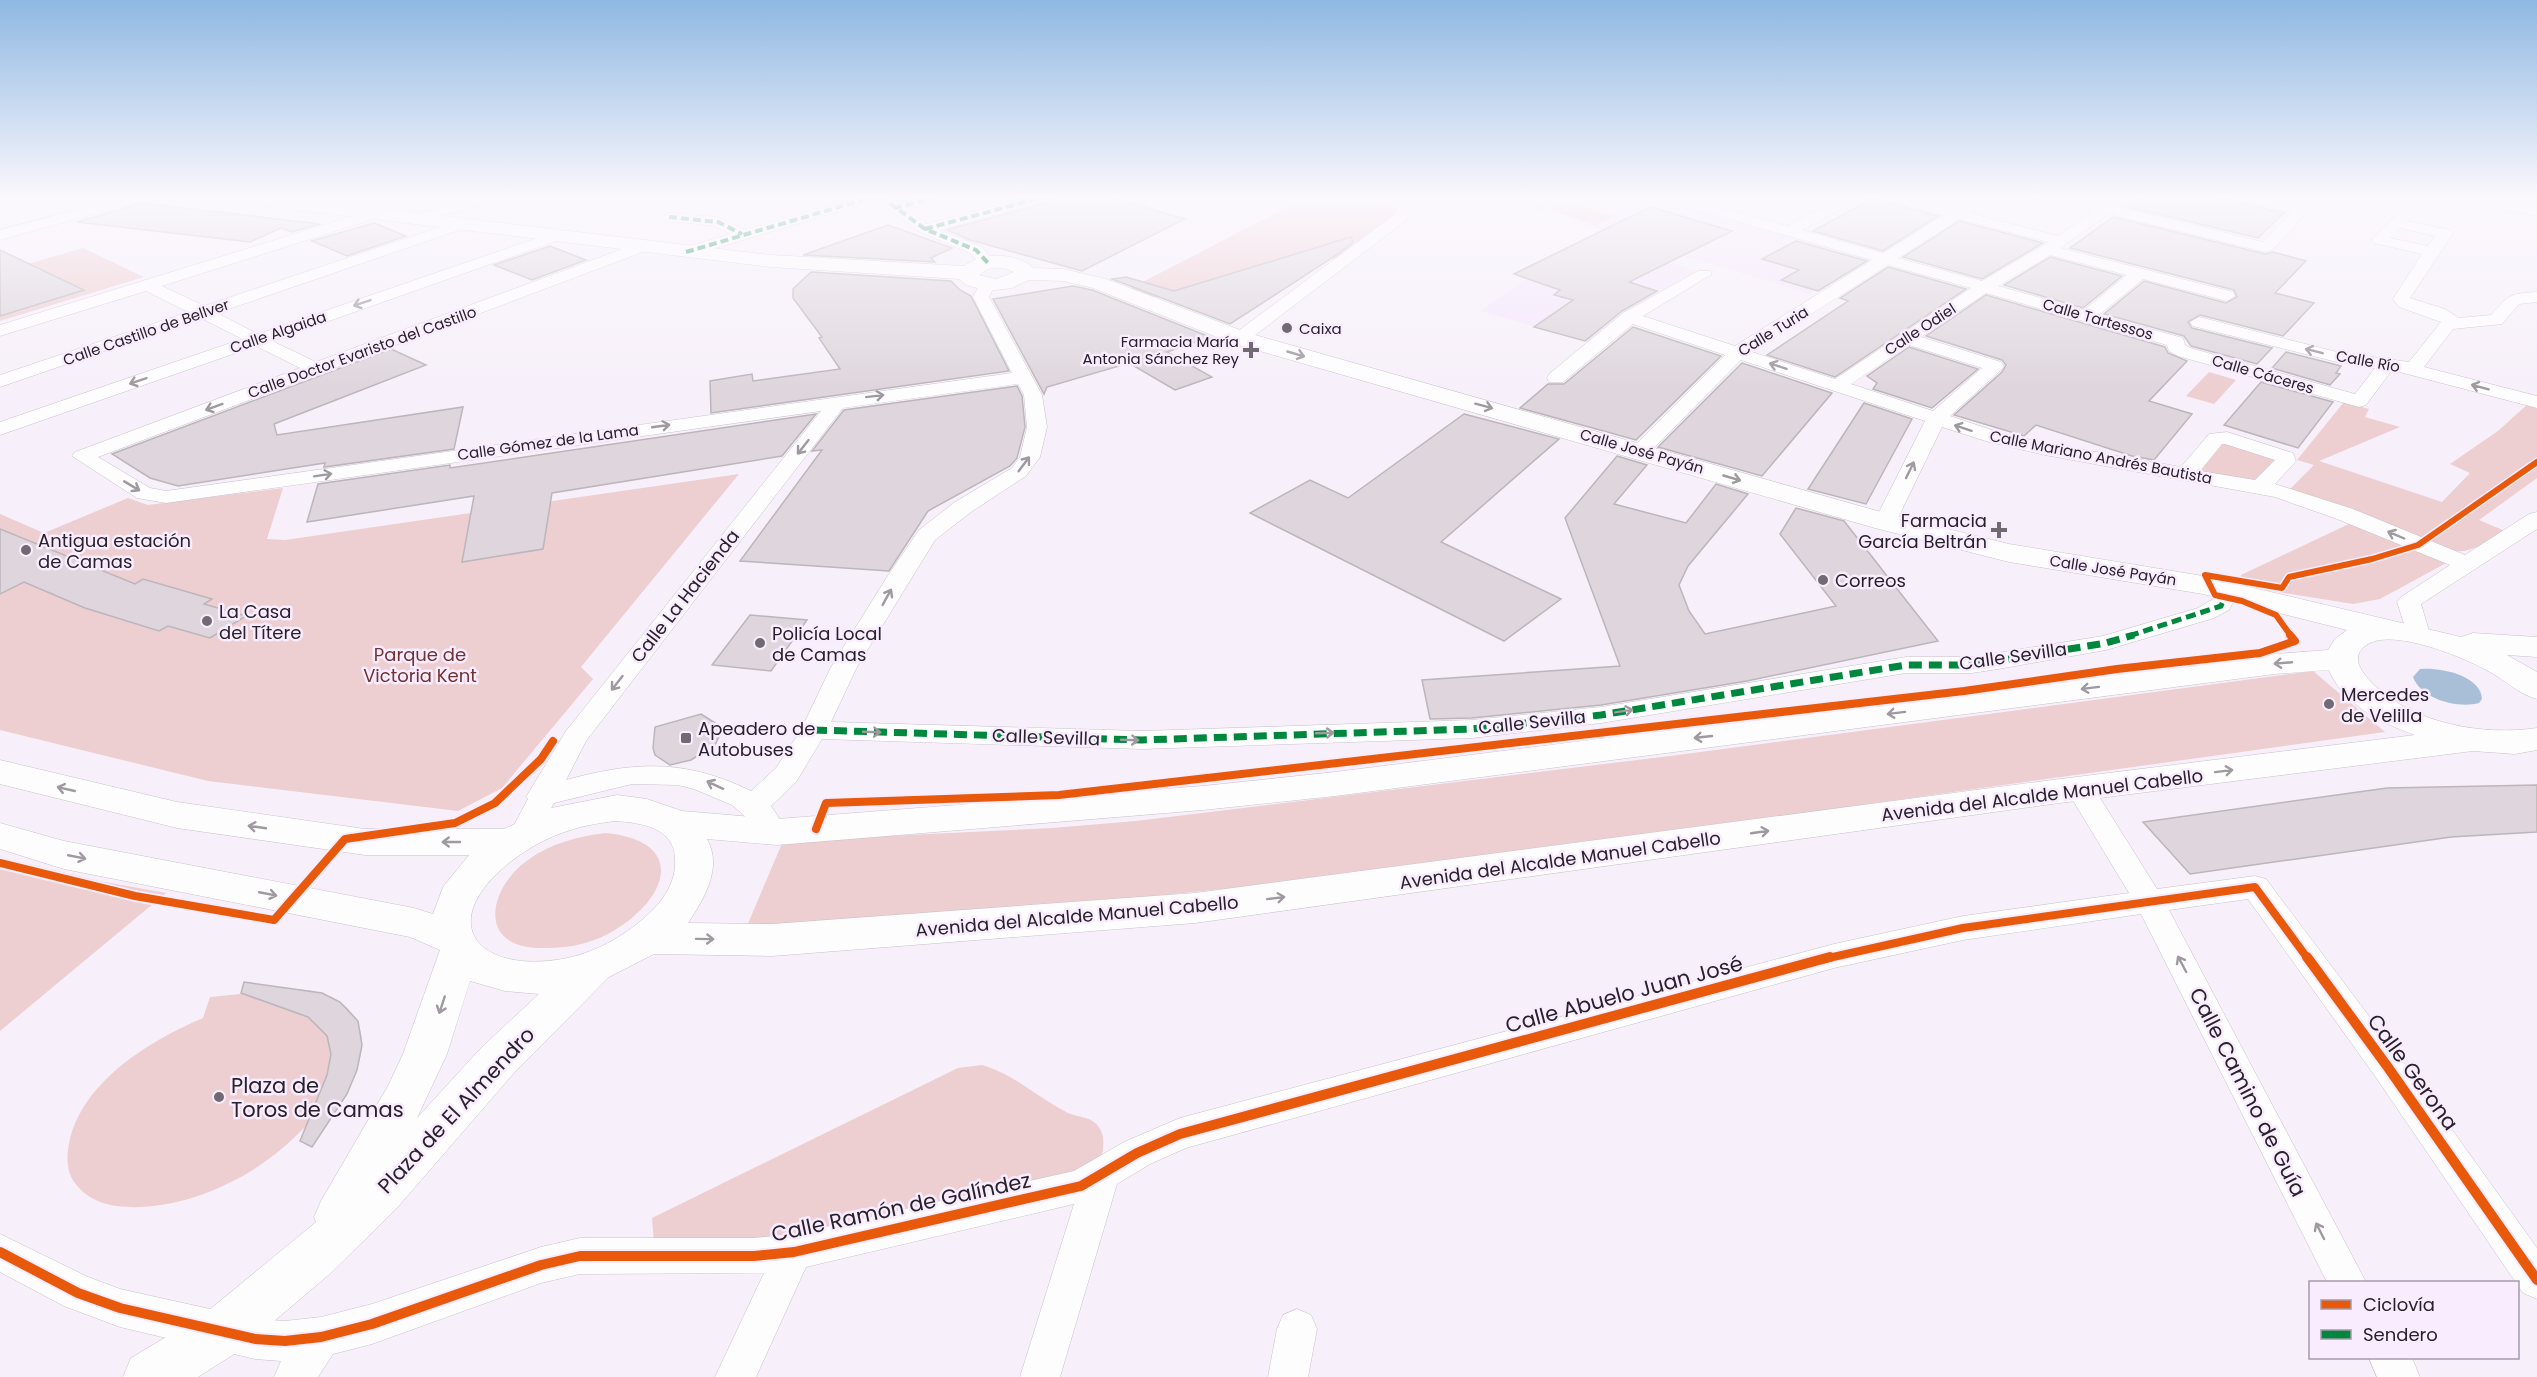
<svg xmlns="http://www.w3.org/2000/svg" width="2537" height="1377" viewBox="0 0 2537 1377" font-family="Poppins,sans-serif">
	<rect width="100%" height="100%" fill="#f7f0fa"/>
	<g fill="#f5e7fc">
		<path d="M1503,196H1651L1867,258L1809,294L1497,198Z"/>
		<path d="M1588,237L1697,271L1633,307L1590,342L1480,311L1526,279L1514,274Z"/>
	</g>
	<g fill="#edced1">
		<path d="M1309,196H1402L1393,216L1337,260L1302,252L1153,298L1129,289Z"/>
		<path d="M1506,196H1573L1540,210L1500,198Z"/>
		<path d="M1565,201L1614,216L1596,225L1546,209Z"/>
		<path d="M83,248L144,277L0,321V272Z"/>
		<path d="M2209,372L2236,380L2214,404L2186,396Z"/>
		<path d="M2344,402L2369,409L2365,417L2400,427L2319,461L2442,502L2470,473L2450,464L2498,431L2529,403L2537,405V478L2479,520L2505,531C2486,542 2472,554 2449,551L2289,490L2314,465L2297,460Z"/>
		<path d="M2223,441L2281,458L2254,483L2196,473Z"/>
		<path d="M739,474L581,667L593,679L502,788L458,811L208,781L0,730V514L44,533L128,498L148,505L283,488L267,539L285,540Z"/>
		<path d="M2351,523L2448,562L2380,599L2353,604L2241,586V575Z"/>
		<path d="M2313,671L2385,732L1342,877L1025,909L747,926L783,841L1052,828L1136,821L1670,756Z"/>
		<path d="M605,833C683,840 672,893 618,928C595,944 566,949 539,948C476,947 489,887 528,860C551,843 577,837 605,833Z"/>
		<path d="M0,857L99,881L166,893L0,1031Z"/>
		<path d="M290,989C314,989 340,995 354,1016C364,1031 364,1051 357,1068C353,1078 342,1087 334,1096C303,1131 271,1164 227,1184C200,1197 170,1206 140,1207C116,1208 90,1204 75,1183C67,1173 66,1157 69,1144C81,1082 149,1041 203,1018L210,997Z"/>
		<path d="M982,1065C1014,1074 1038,1098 1068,1113C1079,1118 1093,1116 1100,1129C1106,1139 1103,1155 1098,1165L801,1241L654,1243L652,1218L958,1068Z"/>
	</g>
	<path fill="#a9bfd8" d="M2420,669C2439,667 2481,675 2482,699L2479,703C2458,709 2421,699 2413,677Z"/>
	<g fill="#ded6dc" stroke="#bcb5bb" stroke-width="1.5">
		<path d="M1056,196H1106L1185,219L1082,271L970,240L947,230L1053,201Z"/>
		<path d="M1877,196L1882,201L1938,216L1883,251L1813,231Z"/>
		<path d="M2144,196H2208L2284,213L2258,238L2128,207Z"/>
		<path d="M143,203L320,224L292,232L281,228L250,242L77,222Z"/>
		<path d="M1650,207L1732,231L1629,282L1657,291L1622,311L1585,341L1534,327L1573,300L1554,295L1560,290L1514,274Z"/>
		<path d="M2113,217L2265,254L2273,252L2306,261L2275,293L2314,303L2283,336L2200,315L2188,322L2192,328L2272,348L2257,364L2191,346L2184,336L2104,314L2144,281L2226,303L2237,297L2234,290L2070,248Z"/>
		<path d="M1959,221L2043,243L1982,279L1903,257Z"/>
		<path d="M374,223L406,236L347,256L312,241Z"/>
		<path d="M888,225L952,248L931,258L935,262L803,255Z"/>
		<path d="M1351,237L1353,242L1338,254L1230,324L1112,279L1126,277L1174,291Z"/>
		<path d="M1796,241L1867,261L1818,291L1781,280L1799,270L1762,259Z"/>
		<path d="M550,246L586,260L532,280L494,265Z"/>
		<path d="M0,250L84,290L0,316Z"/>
		<path d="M2050,257L2122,276L2083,308L2004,285Z"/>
		<path d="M1888,267L1966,289L1835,377L1767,355L1848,301L1840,298Z"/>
		<path d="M811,272L951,281L960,290L971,296L1009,371L711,413L710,381L752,374L753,381L840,369L819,338L822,337L793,298V289Z"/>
		<path d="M1073,286L1092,290L1210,337L1167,352L1212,377L1175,390L1129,363L1047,387L1044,394L993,299Z"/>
		<path d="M1986,295L2165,347L2168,353L2187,361L2149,401L2192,414L2154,460L2132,456L2036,425L2024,436L1954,415L2002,372L2006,365L2002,360L1926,336Z"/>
		<path d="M1633,327L1721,356L1636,440L1520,408L1548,384H1564Z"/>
		<path d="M1909,347L1978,369L1932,408L1873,389L1877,383L1867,376Z"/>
		<path d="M391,349L426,365L274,424L277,435L463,407L454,449L324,467L325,463L178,486L150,478L112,454Z"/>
		<path d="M2286,352L2341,366L2336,373L2340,374L2330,385L2272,368Z"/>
		<path d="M1742,363L1832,393L1762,476L1658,447Z"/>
		<path d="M2261,382L2333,402L2298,448L2224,425Z"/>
		<path d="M1017,386L1022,396L1025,427L1017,458L1010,466L928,511L889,571L740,561L822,450L812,451L844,410Z"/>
		<path d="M1864,403L1912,419L1866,504L1808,489Z"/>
		<path d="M816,414L782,456L552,493L543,549L462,562L474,496L307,522L318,484L450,465V468Z"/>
		<path d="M1464,414L1559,439L1441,542L1561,599L1504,641L1250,513L1310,480L1348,498Z"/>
		<path d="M1617,456L1647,465L1614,504L1686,523L1716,484L1748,494L1688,566L1679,585L1689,611L1705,634L1836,606L1780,534L1796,508L1844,521L1938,641L1747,681L1601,705L1472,718L1430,719L1422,680L1620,666L1565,518Z"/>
		<path d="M0,529L135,584L143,579L212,599L204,604L246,616L210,638L168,626L159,631L85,608L24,582L0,594Z"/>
		<path d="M750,615L807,620L771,671L712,665Z"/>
		<path d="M701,714L723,728L715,745L691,760L670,765L655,755L653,748L655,727Z"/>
		<path d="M2537,785V832L2451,837L2190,874L2143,822L2387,788Z"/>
		<path d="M244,982L322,993L340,1002L358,1021L362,1045L357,1070L347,1094L312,1147L300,1141L327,1075L331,1054L327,1036L308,1017L241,993Z"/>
	</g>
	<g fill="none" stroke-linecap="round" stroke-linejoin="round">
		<g stroke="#c7c1ca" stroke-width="1">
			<g id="street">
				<path d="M129,196H151L149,199L0,240V230Z"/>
				<path d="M360,196H374L385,213L383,216L162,286L204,306L458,221H468L471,224L468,227L217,313L258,334L552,233L557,231L565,236L562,239L272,341L316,362L636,244L642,242L650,247L648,250L98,457L150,488L166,491L1012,373L973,297L981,282H993L995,285L989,297L1042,395L1047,427L1040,457L1026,476L971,512L935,540L857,667L831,722L1142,731L1472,720L1601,707L1906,657H1972L2103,636L2198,608L2213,599L2218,585H2234L2237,595L2229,610L2214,618L2106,650L1998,669L1972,673H1906L1601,723L1472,738L1142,749L822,739L796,782L771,806L779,818L775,825L765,828L755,825L732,805L694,789L678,785L632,784L554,803L533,841L523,844L513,841L509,834L528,799L526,797L566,731L821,411L166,503L137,498L72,456L75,452L300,368L256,346L0,435V422L242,339L201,318L0,387V375L188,312L146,291L0,336V325L369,211ZM1018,384L1024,395L1027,427L1020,457L1012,468L955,502L919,530L887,577L831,667L801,730L776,768L751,791C686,759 635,761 566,780L586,741L843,408Z"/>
				<path d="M483,196H505L503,199L418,222L411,218L413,215Z"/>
				<path d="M862,196H889L898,202L926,196H948L946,199L907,209L927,224L1032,196H1054L1052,199L940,230L982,247L996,263L988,268L982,266L970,253L920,232L877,200L686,257L680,255L678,252L680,249L730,234L715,226L669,221L662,217L669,213L718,217L745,230Z"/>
				<path d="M1401,196H1415L1416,203L1405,221L1246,342H1234L1231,338L1234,334L1394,215L1402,203Z"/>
				<path d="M1657,196H1678L1787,226L1845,196H1862L1860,199L1802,230L1883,253L1944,215L1883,199L1881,196H1903L1955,209L1976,196H1992L1969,213L2058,236L2095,210L2049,199L2047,196H2070L2104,204L2116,196H2132L2119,207L2263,242L2291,212L2232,199L2230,196H2255L2298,205L2307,196H2322L2272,250L2266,252L2109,214L2060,248L2233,292L2235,296L2227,301L2143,279L2099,315L2183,338L2185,345L2190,348L2355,394L2375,368L2337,362L2193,326L2190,322L2199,317L2337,352L2409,362L2441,322L2399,307L2393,299L2422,254L2374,243L2371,240L2416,196H2431L2407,221L2450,230L2453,233L2410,298L2445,309L2459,318L2491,315C2510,294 2509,294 2537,292V302L2519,304L2502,324L2453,329L2424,367L2537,396V408L2392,370L2366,405L2359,407L2178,356L2169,351L2167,345L1986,293L1921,337L2001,362L2004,366L2001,370L1950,416L2001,433L2045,443L2181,467L2209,434L2227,432L2293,453L2296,461L2275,484L2353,509L2465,555L2529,514L2537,512V529L2421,604L2430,634L2427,639L2418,641L2409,639L2397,602L2401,597L2450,565L2337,519L2275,497L2045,455L1989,442L1942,427L1896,522L1893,527H1877L1874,522L1925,421L1741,360L1647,455H1633L1630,451L1633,447L1725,355L1633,324L1563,382H1549L1547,378L1549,374L1623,313L1698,271H1710L1712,274L1643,316L1735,346L1872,260L1659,199ZM1959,219L2049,242L1982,281L1898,258ZM2400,228L2435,236L2428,246L2390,238ZM2050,255L2127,275L2084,310L1998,286ZM1888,265L1971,288L1835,379L1752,352ZM1909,345L1982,368L1933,411L1851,384ZM2222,444H2225L2275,460L2255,480L2200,471Z"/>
				<path d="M2450,196H2476L2537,208V216L2457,200Z"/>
				<path d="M2080,779L2090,782L2157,889L2255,876L2266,879L2399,1056L2537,1248V1299L2523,1293L2375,1076L2248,899L2169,910L2366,1282H2327L2141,914L1963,940L1834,968L1186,1148L1150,1164L1117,1184L1060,1377H1020L1074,1204L806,1267L756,1377H715L764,1273L580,1274L541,1283L372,1344L333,1354L318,1377H274L281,1361L255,1359L120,1327L64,1306L0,1272V1234L88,1277L120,1289L255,1319L285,1321L321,1317L372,1304L541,1247L580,1238H754L794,1234L1074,1171L1124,1142L1180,1118L1834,944L1963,916L2129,893L2066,789L2070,782Z"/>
				<path d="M1297,1309L1311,1315L1317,1329L1308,1377H1268L1277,1329L1283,1315Z"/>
				<path d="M2369,1358H2412L2420,1377H2377Z"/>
			</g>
		</g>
		<g stroke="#c7c1ca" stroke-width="1">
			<path id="secondary" d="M222,196H274L771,255L964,266C981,252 1017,252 1033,268L1063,269L1106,279L1248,333L1895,516L2009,544L2203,576L2461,637L2473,633L2537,637V657L2507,655L2537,672V699C2520,695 2506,681 2490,672C2466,658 2394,628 2368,644C2363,647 2358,652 2358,658C2357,667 2367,678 2374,685C2415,724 2483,736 2537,728V750L2515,754L2473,751L2052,804L1195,923L772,956L654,954L609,977L513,1074L396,1209L332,1272L239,1351L198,1377H123L131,1358L203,1315L316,1222L314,1217L321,1201L388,1086L403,1054L440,950L410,937L64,869L0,849V823L64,841L414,908L433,914L443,887L469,855H365L177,828L0,784V760L177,802L365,829H504L551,808L617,795L647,799L682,811L777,819L1203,786L1335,772L2275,654L2328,650L2335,639L2347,630L2203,594L2009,562L1875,528L1232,343L1093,288L1063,281L1029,280L1012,288L988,291L966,285L959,279L771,267L231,202ZM1004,268L1014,272L996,279L979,275L988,269ZM2329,670C2343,705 2382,723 2415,735L2052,780L1195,893L772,924L688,923C704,899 723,868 707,839L777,845L1203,810L1335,796L2275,674ZM617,821C642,823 674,828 675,858C677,884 660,905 642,920C618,940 588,956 556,960C473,971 438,920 509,863C542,837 575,825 617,821ZM470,981L505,991L539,994L481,1048L417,1118L447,1054Z"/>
		</g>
		<use href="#street" fill="#fefdfe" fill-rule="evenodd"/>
		<use href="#secondary" fill="#fefdfe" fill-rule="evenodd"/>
		<g stroke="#00873e" stroke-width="4" stroke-dasharray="8 4" stroke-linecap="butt">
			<path d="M880,196L925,229L976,250L988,263"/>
			<path d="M894,208L941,196"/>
			<path d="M669,217L718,222L742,234"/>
			<path d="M925,229L1047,196"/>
			<path d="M686,252L876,196"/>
		</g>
		<path stroke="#00873e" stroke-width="5" stroke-dasharray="10 5" stroke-linecap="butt" d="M2129,636L2221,606L2226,594"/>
		<path stroke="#00873e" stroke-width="7" stroke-dasharray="13 7" stroke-linecap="butt" d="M814,730L1142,740L1472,729L1601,715L1906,665H1972L2106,643L2134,635"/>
		<g stroke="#f8ecfe" stroke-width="9">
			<path id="cycleway-far2" d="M2291,636L2276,615L2242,601L2215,595L2205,575L2282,588L2289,577L2372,559L2418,545L2537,462"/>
		</g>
		<g stroke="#f8ecfe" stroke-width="12">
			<g id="cycleway-far1">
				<path d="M816,829L826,803L1059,795L1964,691L2117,669L2260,653L2295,641L2290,635"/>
				<path d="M0,863L135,896L274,920L345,839L455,823L495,803L541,759L553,741"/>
				<path d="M1824,959L1963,928L2255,887L2308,959"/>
			</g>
		</g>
		<g stroke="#f8ecfe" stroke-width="14">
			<g id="cycleway">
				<path d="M2307,957L2387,1066L2537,1280"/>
				<path d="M0,1252L78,1293L120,1308L255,1339L285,1341L321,1337L372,1324L541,1265L580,1256H754L794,1252L1081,1186L1137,1153L1180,1134L1830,957"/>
			</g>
		</g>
		<use href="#cycleway-far2" stroke="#e8590c" stroke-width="6"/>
		<use href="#cycleway-far1" stroke="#e8590c" stroke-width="8"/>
		<use href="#cycleway" stroke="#e8590c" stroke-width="10"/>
	</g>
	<defs><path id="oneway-shaft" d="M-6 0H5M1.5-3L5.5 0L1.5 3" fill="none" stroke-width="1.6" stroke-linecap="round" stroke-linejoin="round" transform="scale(1.5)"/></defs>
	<g stroke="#9e9a9f">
		<use href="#oneway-shaft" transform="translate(362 303) rotate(161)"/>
		<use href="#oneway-shaft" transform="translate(2314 351) rotate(-166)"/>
		<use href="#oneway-shaft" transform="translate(1296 354) rotate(16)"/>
		<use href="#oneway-shaft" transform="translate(1778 366) rotate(-162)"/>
		<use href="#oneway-shaft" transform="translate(138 381) rotate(161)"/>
		<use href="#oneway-shaft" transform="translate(2480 387) rotate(-165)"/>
		<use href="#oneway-shaft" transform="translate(875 396) rotate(-7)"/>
		<use href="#oneway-shaft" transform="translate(1484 406) rotate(15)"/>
		<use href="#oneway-shaft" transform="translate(214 407) rotate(160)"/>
		<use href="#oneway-shaft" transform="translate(661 426) rotate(-8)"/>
		<use href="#oneway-shaft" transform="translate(1963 428) rotate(-162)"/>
		<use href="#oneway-shaft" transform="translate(803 447) rotate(128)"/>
		<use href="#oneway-shaft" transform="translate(1024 464) rotate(-53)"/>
		<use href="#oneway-shaft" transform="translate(1910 470) rotate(-64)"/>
		<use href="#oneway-shaft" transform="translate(323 475) rotate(-9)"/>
		<use href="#oneway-shaft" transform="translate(1732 478) rotate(16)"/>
		<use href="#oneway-shaft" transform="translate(132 486) rotate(31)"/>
		<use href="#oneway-shaft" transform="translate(2396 535) rotate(-157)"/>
		<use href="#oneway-shaft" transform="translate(887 597) rotate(-61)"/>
		<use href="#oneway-shaft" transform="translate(2283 663) rotate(175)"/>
		<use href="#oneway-shaft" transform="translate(617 683) rotate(128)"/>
		<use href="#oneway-shaft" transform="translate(2090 688) rotate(173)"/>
		<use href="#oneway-shaft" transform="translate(1624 711) rotate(-9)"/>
		<use href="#oneway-shaft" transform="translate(1896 713) rotate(173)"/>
		<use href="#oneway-shaft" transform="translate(872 732) rotate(2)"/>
		<use href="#oneway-shaft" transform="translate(1325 733) rotate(-2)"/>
		<use href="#oneway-shaft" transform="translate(1703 737) rotate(174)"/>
		<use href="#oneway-shaft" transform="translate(1130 740) rotate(2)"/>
		<use href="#oneway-shaft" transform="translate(2224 771) rotate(-7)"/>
		<use href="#oneway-shaft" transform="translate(715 785) rotate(-155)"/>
		<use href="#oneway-shaft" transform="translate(66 789) rotate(-167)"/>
		<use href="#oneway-shaft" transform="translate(257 827) rotate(-172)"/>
		<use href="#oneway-shaft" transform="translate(1760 832) rotate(-8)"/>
		<use href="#oneway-shaft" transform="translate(451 842) rotate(180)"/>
		<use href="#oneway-shaft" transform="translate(77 857) rotate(11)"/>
		<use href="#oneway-shaft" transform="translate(268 894) rotate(11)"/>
		<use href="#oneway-shaft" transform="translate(1276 898) rotate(-7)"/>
		<use href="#oneway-shaft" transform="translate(705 939) rotate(1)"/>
		<use href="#oneway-shaft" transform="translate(2182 964) rotate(-118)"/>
		<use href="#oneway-shaft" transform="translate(442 1005) rotate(108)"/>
		<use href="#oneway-shaft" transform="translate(2320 1231) rotate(-117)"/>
	</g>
	<linearGradient id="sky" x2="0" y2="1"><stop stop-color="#8fb8e2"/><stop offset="0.51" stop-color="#fbf8fd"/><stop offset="1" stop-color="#fbf8fd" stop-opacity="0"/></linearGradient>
	<rect width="2537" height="388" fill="url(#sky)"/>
	<g fill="#706a73" stroke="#f8ecfe" stroke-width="2">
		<circle cx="1287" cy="328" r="6"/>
		<path d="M1248 341h6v6h6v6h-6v6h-6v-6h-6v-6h6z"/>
		<path d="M1996 521h6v6h6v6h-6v6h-6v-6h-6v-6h6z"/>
		<circle cx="26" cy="550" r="6"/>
		<circle cx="1823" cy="580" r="6"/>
		<circle cx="207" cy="621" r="6"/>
		<circle cx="760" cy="643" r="6"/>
		<circle cx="2329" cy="704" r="6"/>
		<rect x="680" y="732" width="12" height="12" rx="3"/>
		<circle cx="219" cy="1097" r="6"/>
	</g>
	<g text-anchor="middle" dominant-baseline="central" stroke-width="5" stroke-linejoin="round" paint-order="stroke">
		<g font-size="15" fill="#28222a" stroke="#f8ecfe">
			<text transform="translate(2098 319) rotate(16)">Calle Tartessos</text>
			<text transform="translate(1920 329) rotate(-33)">Calle Odiel</text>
			<text transform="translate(1773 331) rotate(-32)">Calle Turia</text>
			<text transform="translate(146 332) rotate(-19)">Calle Castillo de Bellver</text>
			<text transform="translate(278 332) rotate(-19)">Calle Algaida</text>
			<text transform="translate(362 352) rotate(-20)">Calle Doctor Evaristo del Castillo</text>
			<text transform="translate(2368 361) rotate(10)">Calle Río</text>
			<text transform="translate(2263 374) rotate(16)">Calle Cáceres</text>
			<text transform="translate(548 442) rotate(-8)">Calle Gómez de la Lama</text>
			<text transform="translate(1642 451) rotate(16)">Calle José Payán</text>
			<text transform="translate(2101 457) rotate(11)">Calle Mariano Andrés Bautista</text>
			<text transform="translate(2113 570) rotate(9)">Calle José Payán</text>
		</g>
		<g font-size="15" fill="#28222a" stroke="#f8ecfe" text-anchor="start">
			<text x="1299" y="328">Caixa</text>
			<text x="1239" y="341" text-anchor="end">Farmacia María<tspan x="1239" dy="17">Antonia Sánchez Rey</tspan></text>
		</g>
		<g font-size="18" fill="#28222a" stroke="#f8ecfe" text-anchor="start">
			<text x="1987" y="520" text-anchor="end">Farmacia<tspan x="1987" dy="21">García Beltrán</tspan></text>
			<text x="38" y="540">Antigua estación<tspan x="38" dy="21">de Camas</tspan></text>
			<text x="1835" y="580">Correos</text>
			<text x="219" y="611">La Casa<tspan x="219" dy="21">del Títere</tspan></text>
			<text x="772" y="633">Policía Local<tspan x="772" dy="21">de Camas</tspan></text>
			<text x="2341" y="694">Mercedes<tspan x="2341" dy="21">de Velilla</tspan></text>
			<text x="698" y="728">Apeadero de<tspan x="698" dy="21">Autobuses</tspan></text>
		</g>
		<g font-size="18" fill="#28222a" stroke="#f8ecfe">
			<text transform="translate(685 596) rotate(-52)">Calle La Hacienda</text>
			<text transform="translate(2013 656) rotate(-8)">Calle Sevilla</text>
			<text transform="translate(1532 722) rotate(-6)">Calle Sevilla</text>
			<text transform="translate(1046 737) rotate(2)">Calle Sevilla</text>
			<text transform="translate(2042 795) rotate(-7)">Avenida del Alcalde Manuel Cabello</text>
			<text transform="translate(1560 860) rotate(-8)">Avenida del Alcalde Manuel Cabello</text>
			<text transform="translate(1077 916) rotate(-5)">Avenida del Alcalde Manuel Cabello</text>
		</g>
		<g font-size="18" fill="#713230" stroke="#f8ecfe">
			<text x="420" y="654">Parque de<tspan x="420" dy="21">Victoria Kent</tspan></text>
		</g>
		<g font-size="21" fill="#28222a" stroke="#f8ecfe">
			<text transform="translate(1624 994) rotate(-15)">Calle Abuelo Juan José</text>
			<text transform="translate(2413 1072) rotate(54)">Calle Gerona</text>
			<text transform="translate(2248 1092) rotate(63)">Calle Camino de Guía</text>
			<text transform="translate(456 1110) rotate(-47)">Plaza de El Almendro</text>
			<text transform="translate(901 1207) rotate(-12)">Calle Ramón de Galíndez</text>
		</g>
		<g font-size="21" fill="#28222a" stroke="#f8ecfe" text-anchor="start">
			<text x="231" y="1085">Plaza de<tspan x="231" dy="24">Toros de Camas</tspan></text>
		</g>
	</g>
	<rect x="2309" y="1281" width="210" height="78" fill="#f8ecfe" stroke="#a59ba9" stroke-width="1.5"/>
	<rect x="2321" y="1300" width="30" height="9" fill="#e8590c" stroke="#a59ba9" stroke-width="1.5"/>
	<text x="2363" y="1311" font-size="18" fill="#28222a">Ciclovía</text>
	<rect x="2321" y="1330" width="30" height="9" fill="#00873e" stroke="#a59ba9" stroke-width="1.5"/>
	<text x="2363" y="1341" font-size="18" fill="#28222a">Sendero</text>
</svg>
